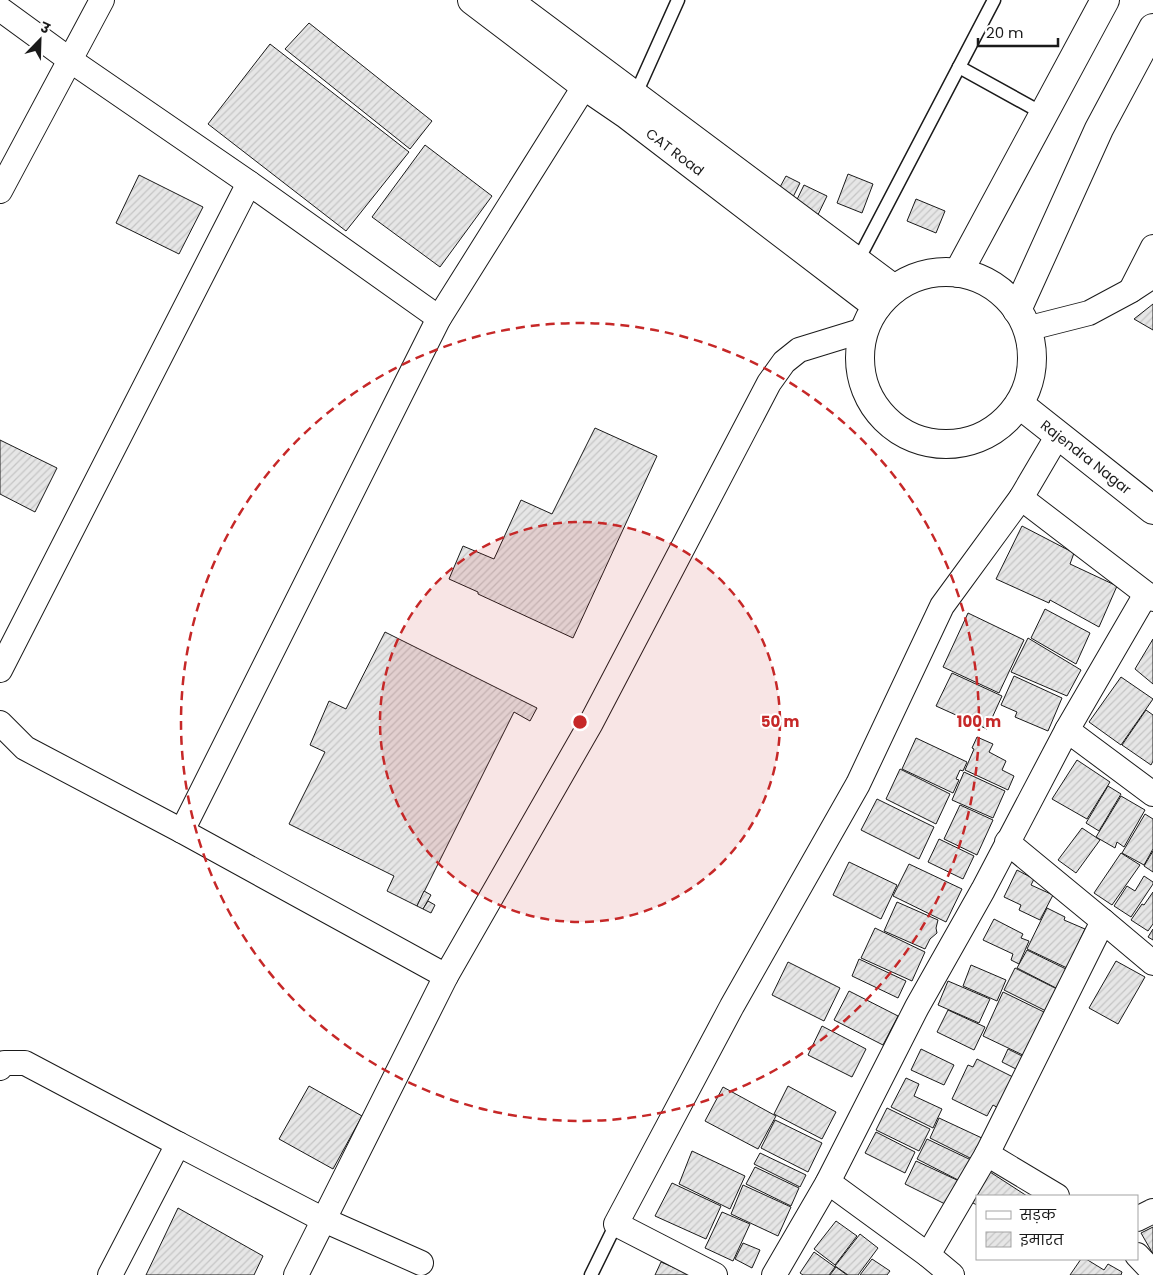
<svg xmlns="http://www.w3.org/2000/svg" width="1153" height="1275" viewBox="0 0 1153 1275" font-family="Poppins,'Noto Sans Devanagari',sans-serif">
	<defs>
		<pattern id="building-hatch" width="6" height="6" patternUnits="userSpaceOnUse" patternTransform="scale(1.25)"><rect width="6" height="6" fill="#e6e6e6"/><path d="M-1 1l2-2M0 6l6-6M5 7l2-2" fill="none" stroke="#c5c5c5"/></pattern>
	</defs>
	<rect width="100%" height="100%" fill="#fff"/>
	<g fill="url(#building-hatch)" stroke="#1a1a1a">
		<path d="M309,23L432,121L410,149L285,49Z"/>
		<path d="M270,44L409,152L346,231L208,124Z"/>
		<path d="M425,145L492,196L440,267L372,217Z"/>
		<path d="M848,174L873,184L862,213L837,203Z"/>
		<path d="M139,175L203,207L179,254L116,223Z"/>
		<path d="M786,176L800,183L789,205L774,198Z"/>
		<path d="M804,185L827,196L814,223L791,212Z"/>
		<path d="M916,199L945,211L936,233L907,221Z"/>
		<path d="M1153,304V330L1134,319Z"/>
		<path d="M595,428L657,456L573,638L478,594V592L449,579L463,546L494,559L521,500L552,514Z"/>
		<path d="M0,440L57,468L35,512L0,494Z"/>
		<path d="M1022,526L1074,553L1070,564L1117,586L1099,627L1050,600L1049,603L996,579Z"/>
		<path d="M1045,609L1090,633L1076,664L1031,638Z"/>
		<path d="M968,613L1024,640L999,693L943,667Z"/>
		<path d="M385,632L537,708L530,721L514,712L417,906L387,891L394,876L289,824L325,752L310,745L329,701L346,709Z"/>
		<path d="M1028,638L1081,670L1067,696L1011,672Z"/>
		<path d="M1153,639V684L1135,669Z"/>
		<path d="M952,673L1002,696L987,729L936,706Z"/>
		<path d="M1014,676L1062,698L1048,731L1015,717L1017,712L1001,705Z"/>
		<path d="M1121,677L1153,699L1121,745L1089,722Z"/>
		<path d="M1146,710L1153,715V761L1151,765L1122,745Z"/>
		<path d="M977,737L993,744L989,752L1006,761L1002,770L1014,776L1008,790L965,770L974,749L972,748Z"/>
		<path d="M916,738L967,762L963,771L960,770L956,779L959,780L953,793L902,769Z"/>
		<path d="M1077,760L1110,782L1087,819L1052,799Z"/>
		<path d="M900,769L950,794L936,824L886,799Z"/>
		<path d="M964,772L1005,791L993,818L952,800Z"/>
		<path d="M1108,786L1121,794L1099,831L1086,823Z"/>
		<path d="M1121,796L1145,810L1124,847L1117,842L1115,848L1096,837Z"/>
		<path d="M877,799L934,827L919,859L861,830Z"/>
		<path d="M960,805L993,820L977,855L944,839Z"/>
		<path d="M1145,814L1153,819V849L1144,865L1122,853Z"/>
		<path d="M1082,828L1100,840L1076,873L1058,860Z"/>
		<path d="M939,839L974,856L963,879L928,862Z"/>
		<path d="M1153,851V872L1144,866Z"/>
		<path d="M1121,853L1140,865L1112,905L1094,893Z"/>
		<path d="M849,862L897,885L881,919L833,895Z"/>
		<path d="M909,864L962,889L946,922L893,896Z"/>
		<path d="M1017,870L1034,879L1031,885L1053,895L1040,920L1019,910L1021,905L1004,897Z"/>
		<path d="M1144,876L1153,882V884L1131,917L1114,906L1127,886L1135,891Z"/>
		<path d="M424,891L431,895L423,909L417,906Z"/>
		<path d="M1153,892V924L1148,931L1131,920L1142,904L1144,905Z"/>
		<path d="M428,901L435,905L431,913L423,909Z"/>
		<path d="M897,902L938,920L936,928L937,933L930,939L925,949L884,931Z"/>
		<path d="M1047,908L1065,917L1064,920L1085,929L1067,968L1027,949Z"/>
		<path d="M994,919L1023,934L1021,938L1029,941L1019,964L1011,960L1013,954L983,940Z"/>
		<path d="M875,928L925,952L912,981L861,958Z"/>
		<path d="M1153,929V940L1148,937Z"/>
		<path d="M1027,950L1066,969L1056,988L1017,968Z"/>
		<path d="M859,959L906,981L898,998L852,976Z"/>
		<path d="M1116,961L1145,977L1118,1024L1089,1008Z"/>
		<path d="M788,962L840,988L824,1021L772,995Z"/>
		<path d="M971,965L1006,980L997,1001L963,986Z"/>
		<path d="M1015,968L1057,989L1046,1011L1004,990Z"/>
		<path d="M948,981L990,999L979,1023L938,1005Z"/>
		<path d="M849,991L898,1016L883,1045L834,1020Z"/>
		<path d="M1003,992L1044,1012L1027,1057L983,1036Z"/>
		<path d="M948,1010L985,1027L974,1050L937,1032Z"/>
		<path d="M822,1026L866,1049L852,1077L808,1055Z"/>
		<path d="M921,1049L954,1065L944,1085L911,1070Z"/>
		<path d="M1008,1049L1026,1058L1020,1071L1002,1062Z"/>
		<path d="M977,1059L1015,1078L1000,1109L993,1105L987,1116L952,1099L968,1065L973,1067Z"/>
		<path d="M906,1078L919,1084L914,1096L942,1109L933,1128L891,1107Z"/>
		<path d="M309,1086L362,1116L333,1169L279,1139Z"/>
		<path d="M788,1086L836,1112L822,1139L774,1114Z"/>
		<path d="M723,1087L776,1116L758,1149L705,1121Z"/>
		<path d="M887,1108L930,1129L919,1151L876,1130Z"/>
		<path d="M939,1118L984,1139L974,1160L930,1138Z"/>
		<path d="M775,1120L822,1143L808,1172L761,1148Z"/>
		<path d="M876,1132L915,1152L905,1173L865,1153Z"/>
		<path d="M927,1139L971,1160L960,1181L917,1159Z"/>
		<path d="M692,1151L745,1176L730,1209L679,1184Z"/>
		<path d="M760,1153L806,1175L800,1187L754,1164Z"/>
		<path d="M916,1161L959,1181L947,1205L905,1184Z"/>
		<path d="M755,1167L799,1188L791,1206L746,1184Z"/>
		<path d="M990,1172L1027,1196H977V1205L971,1202Z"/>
		<path d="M672,1183L721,1206L706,1239L655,1216Z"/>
		<path d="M743,1185L791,1207L778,1236L731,1214Z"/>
		<path d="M178,1208L263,1256L254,1275H146Z"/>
		<path d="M722,1212L750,1224L733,1261L705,1248Z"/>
		<path d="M836,1221L857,1236L835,1265L814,1249Z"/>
		<path d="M1153,1227V1254L1141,1233Z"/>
		<path d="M860,1234L878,1248L858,1275H848L835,1266Z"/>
		<path d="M743,1243L760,1250L752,1268L735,1259Z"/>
		<path d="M814,1252L835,1267L829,1275H803L800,1273Z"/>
		<path d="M872,1259L890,1271L887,1275H860Z"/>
		<path d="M1081,1259H1086L1104,1270L1108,1264L1122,1272L1121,1275H1070Z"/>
		<path d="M661,1262L687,1273L686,1275H655Z"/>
		<path d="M836,1267L847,1275H830Z"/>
	</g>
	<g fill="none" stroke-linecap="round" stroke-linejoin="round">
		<g stroke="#1a1a1a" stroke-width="15">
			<g id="lane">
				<path d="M959,67L1044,114"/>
				<path d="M634,98L678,0"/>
				<path d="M856,264L994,0"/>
				<path d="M591,1275L616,1224"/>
			</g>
		</g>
		<g stroke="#1a1a1a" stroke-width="26">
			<g id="street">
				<path d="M0,9L70,60L249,183L439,318"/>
				<path d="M0,191L102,0"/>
				<path d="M1131,290L1153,247"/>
				<path d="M1026,329L1089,313L1130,291L1153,276"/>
				<path d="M1021,498L1153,599"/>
				<path d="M0,670L249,183"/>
				<path d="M0,723L25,748L182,831L446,976"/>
				<path d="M1067,730L1146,594"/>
				<path d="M182,831L439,318L594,71"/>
				<path d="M1007,842L1103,921"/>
				<path d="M0,1068L4,1063H25L178,1144L110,1275"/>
				<path d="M178,1144L324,1220L421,1263"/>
				<path d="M987,1154L1057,1196"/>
				<path d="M828,1182L928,1255"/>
				<path d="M1137,1219L1153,1211"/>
				<path d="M1137,1255L1153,1272"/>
				<path d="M296,1275L446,976L591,723L769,383L784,362L799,350L864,330"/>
				<path d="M715,1275L616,1224L732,1006L858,784L942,606L1021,498L1058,435"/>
				<path d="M774,1275L828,1182L917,1007L983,890L1067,730L1153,794"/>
				<path d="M952,1275L928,1255L987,1154L1103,921L1153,963"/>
			</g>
		</g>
		<g stroke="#1a1a1a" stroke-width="30">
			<g id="secondary">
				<path d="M472,0L585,86L626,114L877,306"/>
				<path d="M507,0L894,289"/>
				<circle cx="946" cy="358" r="86"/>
				<path d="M958,273L1105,0"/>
				<path d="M1017,310L1099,129L1153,28"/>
				<path d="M1019,404L1153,510"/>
			</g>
		</g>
		<use href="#lane" stroke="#fff" stroke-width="12"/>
		<use href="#street" stroke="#fff" stroke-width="24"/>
		<use href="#secondary" stroke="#fff" stroke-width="28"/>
	</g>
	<circle cx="580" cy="722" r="200" fill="#c62828" fill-opacity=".12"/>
	<g fill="none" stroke="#c62828" stroke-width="2.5" stroke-dasharray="9 6">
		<circle cx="580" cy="722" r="200"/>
		<circle cx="580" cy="722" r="399"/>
	</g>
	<g text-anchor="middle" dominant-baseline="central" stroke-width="4" stroke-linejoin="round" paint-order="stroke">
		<g font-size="14" fill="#1a1a1a" stroke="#fff">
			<text transform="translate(675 152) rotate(37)">CAT Road</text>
			<text transform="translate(1086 457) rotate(38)">Rajendra Nagar</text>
		</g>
	</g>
	<circle cx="580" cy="722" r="8" fill="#c62828" stroke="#fff" stroke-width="2.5"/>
	<g font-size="15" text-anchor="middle" font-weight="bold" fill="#c62828" stroke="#fff" stroke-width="4" stroke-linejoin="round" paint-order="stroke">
		<text x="780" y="727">50 m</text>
		<text x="979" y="727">100 m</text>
	</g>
	<rect x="976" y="1195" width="162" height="65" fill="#ffffff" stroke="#a3a3a3"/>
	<rect x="986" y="1211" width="25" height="8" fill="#ffffff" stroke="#a3a3a3"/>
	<text x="1020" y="1220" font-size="15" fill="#1a1a1a">सड़क</text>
	<rect x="986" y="1232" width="25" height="15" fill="url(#building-hatch)" stroke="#a3a3a3"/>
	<text x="1020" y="1245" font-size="15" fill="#1a1a1a">इमारत</text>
	<g transform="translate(40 40) rotate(23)" stroke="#ffffff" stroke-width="4" paint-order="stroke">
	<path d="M0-4L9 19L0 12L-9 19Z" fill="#1a1a1a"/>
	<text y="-8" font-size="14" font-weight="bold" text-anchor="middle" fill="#1a1a1a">उ</text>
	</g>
	<path d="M978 38v8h80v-8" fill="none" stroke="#1a1a1a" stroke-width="2.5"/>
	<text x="986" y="38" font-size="15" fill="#1a1a1a" stroke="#ffffff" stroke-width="4" paint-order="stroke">20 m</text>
</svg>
